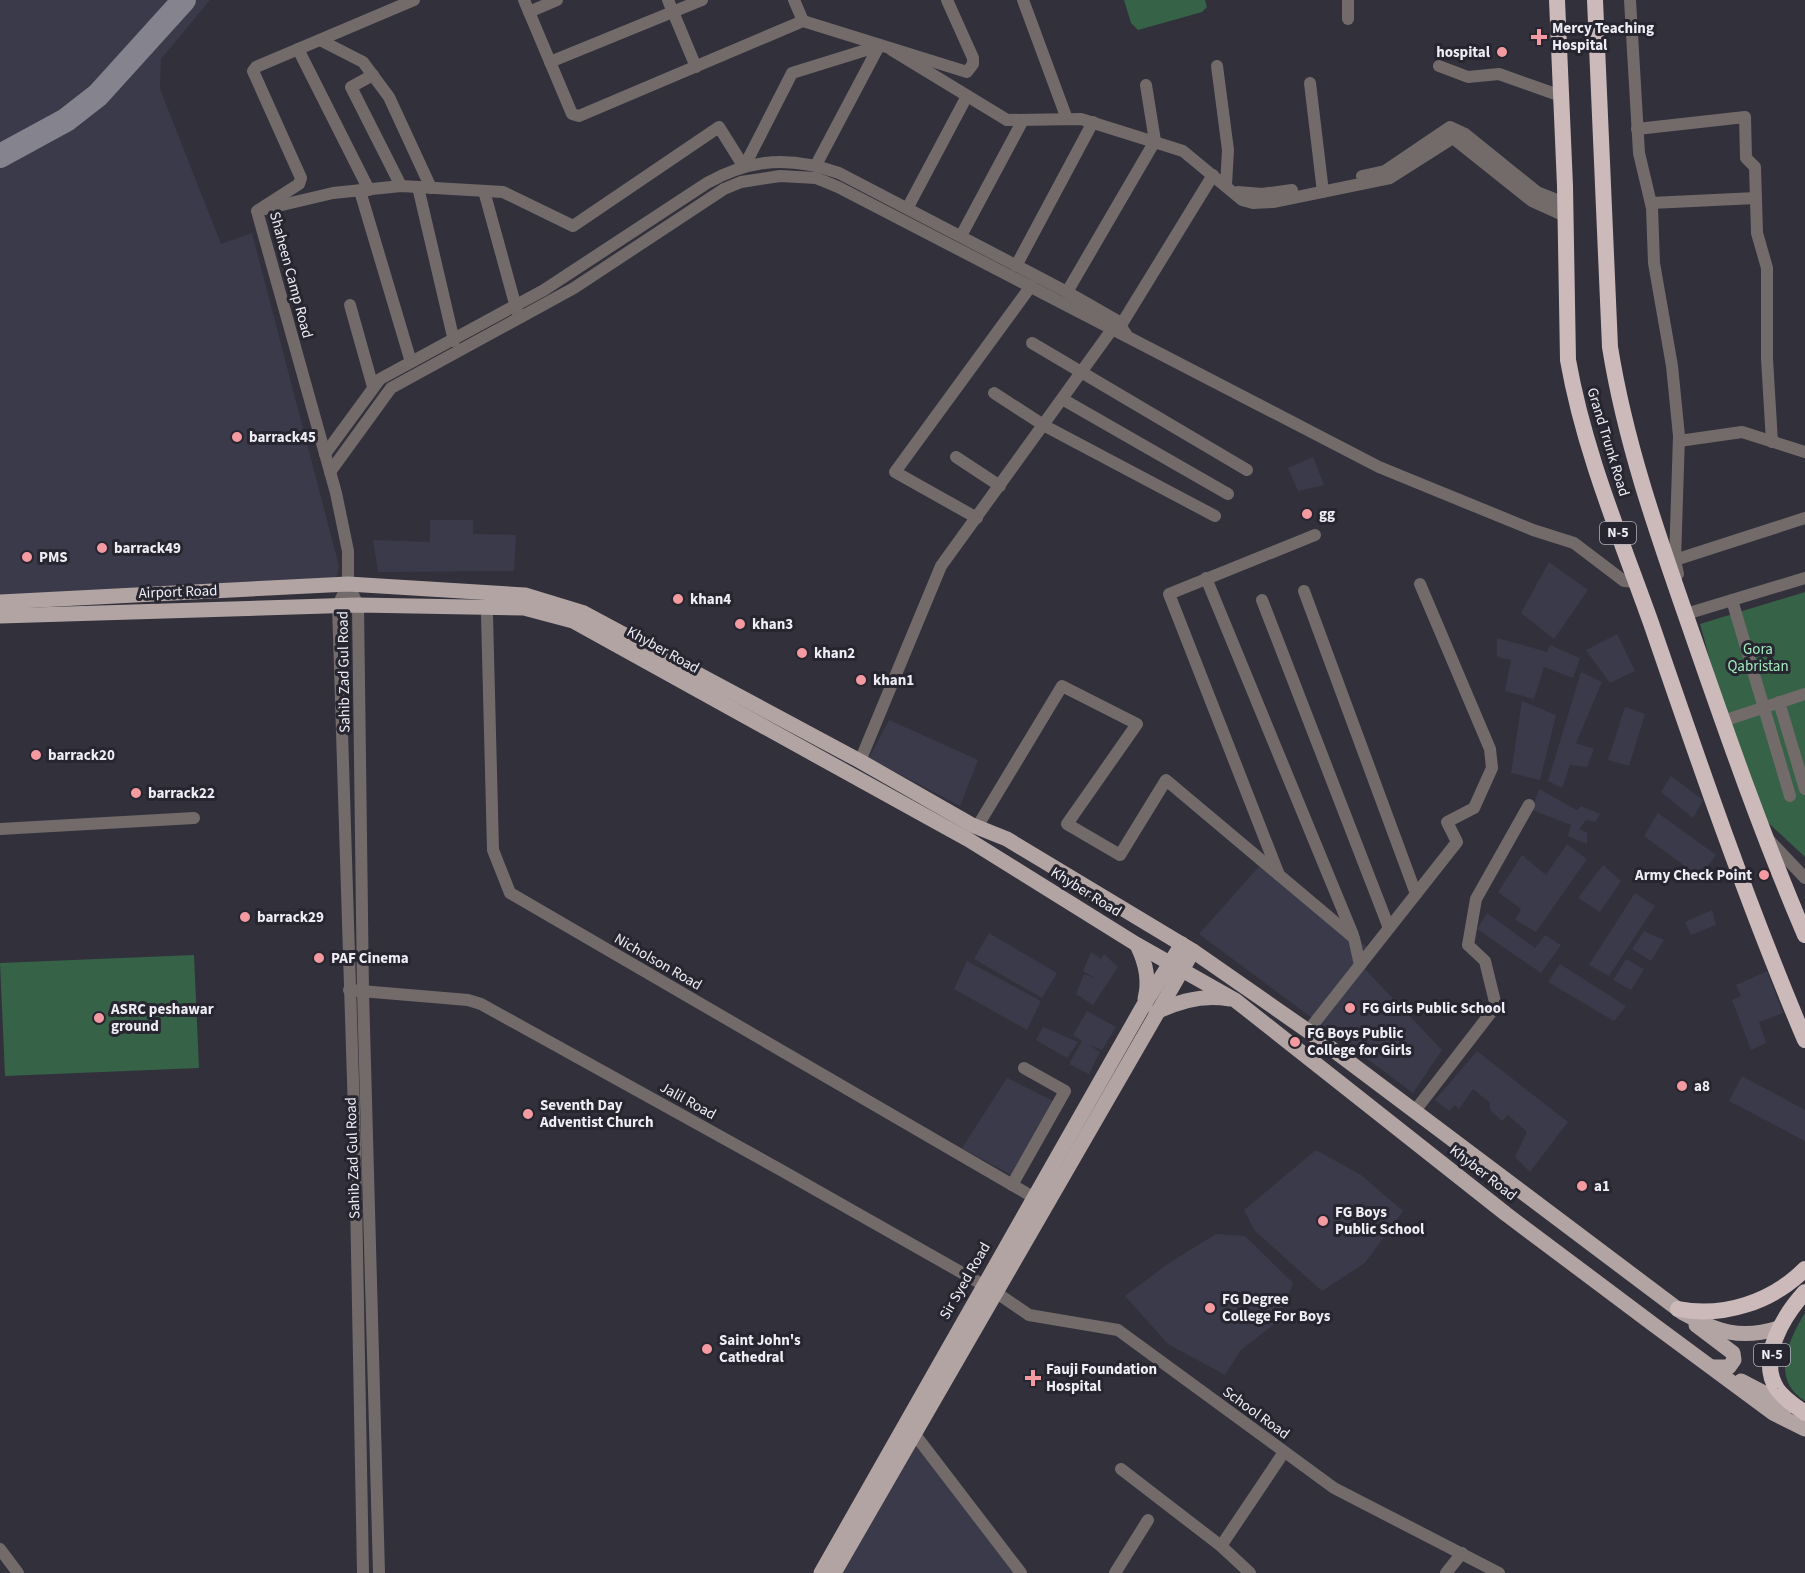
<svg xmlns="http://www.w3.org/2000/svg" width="1805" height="1573" viewBox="0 0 1805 1573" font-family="'Source Sans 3',sans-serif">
	<rect width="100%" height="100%" fill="#31303b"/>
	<g fill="#3b3a4a">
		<path d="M0,0H210L161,59L160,89L221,244L252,233L339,566L337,576L332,580L0,596Z"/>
		<path d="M1313,457L1324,485L1298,491L1288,468Z"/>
		<path d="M430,520H473V534L516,535L514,571L378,572L373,540L430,542Z"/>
		<path d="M1549,562L1588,590L1554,639L1521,613Z"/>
		<path d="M1617,634L1635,671L1610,683L1586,650Z"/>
		<path d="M1497,638L1547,652L1550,645L1580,658L1573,678L1544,667L1534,699L1505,691L1511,660L1497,657Z"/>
		<path d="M1581,672L1602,682L1576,743L1594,749L1587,767L1570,765L1562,788L1548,781Z"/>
		<path d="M1522,701L1556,715L1540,780L1511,773Z"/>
		<path d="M1625,707L1645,714L1629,766L1608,760Z"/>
		<path d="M889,720L978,760L960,806L869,758Z"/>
		<path d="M1671,776L1703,800L1693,818L1661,792Z"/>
		<path d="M1539,789L1577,810L1581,806L1600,814L1595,822L1586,820L1579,829L1587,833V844L1568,836L1571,825L1532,810Z"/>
		<path d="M1658,813L1716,855L1700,877L1644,836Z"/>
		<path d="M1567,844L1587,859L1536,932L1515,920L1521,909L1498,892L1522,855L1546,875Z"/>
		<path d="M1264,861L1369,949L1362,966L1442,1050L1413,1093L1199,934Z"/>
		<path d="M1603,865L1621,881L1600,912L1578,898Z"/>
		<path d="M1635,893L1655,906L1609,976L1589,965Z"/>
		<path d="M1712,910L1716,925L1691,935L1685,922Z"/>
		<path d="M1487,913L1535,948L1545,935L1561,945L1541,973L1477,929Z"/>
		<path d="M1644,931L1664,940L1651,961L1632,949Z"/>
		<path d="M989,933L1057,973L1042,998L974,959Z"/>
		<path d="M1091,952L1101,959L1104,954L1118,967L1093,1005L1076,994L1084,974L1096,979L1083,971Z"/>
		<path d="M1626,959L1644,969L1631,990L1613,980Z"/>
		<path d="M967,961L1041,1001L1027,1030L954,989Z"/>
		<path d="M1560,964L1626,1006L1614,1021L1548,982Z"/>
		<path d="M1767,971L1783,1013L1759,1022L1766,1043L1751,1050L1732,1000L1741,996L1736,985Z"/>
		<path d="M1087,1011L1116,1027L1102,1050L1088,1044L1100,1052L1089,1074L1069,1064L1082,1041L1073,1035Z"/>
		<path d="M1043,1027L1078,1042L1067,1058L1036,1040Z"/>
		<path d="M1477,1051L1568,1122L1530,1172L1515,1157L1527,1132L1508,1115L1502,1121L1490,1110V1103L1473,1089L1459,1109L1455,1105L1449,1111L1435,1100Z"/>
		<path d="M1742,1076L1805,1110V1141L1729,1101Z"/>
		<path d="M1007,1078L1055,1102L1013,1176L962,1148Z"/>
		<path d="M1316,1150L1361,1175L1403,1211L1365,1263L1322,1291L1255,1231L1244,1210Z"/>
		<path d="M1216,1234L1245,1236L1293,1283L1278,1321L1241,1350L1225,1375L1168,1344L1125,1296L1169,1263Z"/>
		<path d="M913,1432L1019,1573H834Z"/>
	</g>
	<g fill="#366248">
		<path d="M1124,0H1205L1207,7L1202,12L1138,30L1131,23Z"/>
		<path d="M1805,592V857L1761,816L1740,768L1700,624Z"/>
		<path d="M194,955L199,1068L5,1076L0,963Z"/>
		<path d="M1805,1313V1401C1770,1380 1788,1340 1805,1313Z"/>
	</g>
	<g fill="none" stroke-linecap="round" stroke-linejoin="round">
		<path stroke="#85848e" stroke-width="24" d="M0,156L66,120L98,95L184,0"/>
		<g stroke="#726b6a" stroke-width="12">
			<path d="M524,0L572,114L579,116L803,21L967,72L973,64V58L947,0"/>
			<path d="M668,0L696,67"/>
			<path d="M794,0L803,21"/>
			<path d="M1023,0L1067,119"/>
			<path d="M1348,0V19"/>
			<path d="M1630,0L1639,153L1652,208L1654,263L1672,366L1679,436L1675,560L1678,574"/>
			<path d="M529,12L557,0"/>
			<path d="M320,40L363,62L389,97L431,188"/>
			<path d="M298,49L369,190"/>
			<path d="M892,50L1007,120L1081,119L1183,151L1242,200L1253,203L1273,202L1390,178L1453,138L1532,201L1565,216"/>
			<path d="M550,62L702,0"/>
			<path d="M1217,66L1228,150L1226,185"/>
			<path d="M1439,66L1468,77L1499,74L1561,96"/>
			<path d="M373,75L351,87L401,186"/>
			<path d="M1310,83L1323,192"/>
			<path d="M1637,129L1745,117L1746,158L1755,167L1757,233L1767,268V359L1772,442"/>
			<path d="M816,165L879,46"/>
			<path d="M744,167L792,73L879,46"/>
			<path d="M1362,176L1385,171L1450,127L1465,134L1537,192L1565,203"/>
			<path d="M418,187L454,341"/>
			<path d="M360,191L411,362"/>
			<path d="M484,191L517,311"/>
			<path d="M1238,192L1262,194L1292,190"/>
			<path d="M1651,203L1756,198"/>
			<path d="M908,207L967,96"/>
			<path d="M265,209L333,193L401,186L503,192L573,226L719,127L744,167"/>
			<path d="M962,234L1023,120"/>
			<path d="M1016,266L1093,122"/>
			<path d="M1067,292L1155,141L1146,85"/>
			<path d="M350,305L373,387"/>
			<path d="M1118,330L1213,175"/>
			<path d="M1032,343L1247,470"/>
			<path d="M994,393L1045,426L1215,516"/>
			<path d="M1064,400L1228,494"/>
			<path d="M1679,441L1742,432L1805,452"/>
			<path d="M325,454L380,379L544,290L707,183C752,158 791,156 839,173L1067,292L1116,320L1126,334"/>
			<path d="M956,457L1000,486"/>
			<path d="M330,472L391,388L574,288L724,189L741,182L780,176L816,178L838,187L1379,467L1533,530L1574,543L1624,581L1636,582"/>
			<path d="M977,518L895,472L1031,286"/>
			<path d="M1675,560L1805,518"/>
			<path d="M1206,578L1353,935"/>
			<path d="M348,584L358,605L363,991L379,1573"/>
			<path d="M1304,591L1416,894"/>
			<path d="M1262,600L1389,928"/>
			<path d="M1732,600L1790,796"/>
			<path d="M1685,608L1686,614L1805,578"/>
			<path d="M487,615L493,850L510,893L1033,1197"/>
			<path d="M1779,702L1805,789"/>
			<path d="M1723,721L1805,694"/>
			<path d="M860,761L941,566L1113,328"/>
			<path d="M977,827L1062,686L1137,724L1067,824L1120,855L1166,780L1354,938L1360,965L1308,1031"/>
			<path d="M0,829L194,818"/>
			<path d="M1769,840L1805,878"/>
			<path d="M1279,875L1169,594L1315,535"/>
			<path d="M1360,965L1457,842L1447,822L1474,808L1492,768L1490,749L1420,584"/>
			<path d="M349,990L468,1000L481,1004L779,1169L994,1291L1029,1315L1118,1330L1334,1488L1499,1573"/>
			<path d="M1414,1112L1496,1006L1485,961L1468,945L1476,899L1529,805"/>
			<path d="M1012,1185L1065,1091L1024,1068"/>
			<path d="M913,1432L1021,1573"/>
			<path d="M1121,1469L1221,1546L1250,1573"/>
			<path d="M1221,1546L1284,1452"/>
			<path d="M0,1549L18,1573"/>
			<path d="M363,1573L355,1144L338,605L348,584V551L336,493L257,211L299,184L301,178L253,71L256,67L414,0"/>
			<path d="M1115,1573L1148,1520"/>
			<path d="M1446,1573L1462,1553"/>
		</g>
		<g stroke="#b2a4a3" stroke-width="15">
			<path d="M0,602L348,584L525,595L584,613L860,761L972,825L1007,839L1193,951L1308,1031L1683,1313C1718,1332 1740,1340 1779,1328"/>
			<path d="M0,616L358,605L524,608L573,621L969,840L1136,944L1235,1000L1506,1214L1654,1325L1773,1413L1805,1429"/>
			<path d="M1137,945C1146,963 1150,980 1145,999"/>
			<path d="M1156,1012C1179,1001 1204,994 1229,999"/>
			<path d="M1696,1325L1733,1353L1734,1360L1729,1367H1712"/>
			<path d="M1741,1381L1789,1406"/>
			<path d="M821,1573L1142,1008L1182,944"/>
			<path d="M834,1573L1193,951"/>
		</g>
		<g stroke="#cbbab9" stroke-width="16">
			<path d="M1557,0L1565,186L1568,360C1584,451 1620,536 1651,623C1699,763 1747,903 1805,1040"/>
			<path d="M1595,0L1610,347C1626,447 1660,541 1693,636C1728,737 1763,837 1805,935"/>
			<path d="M1805,1292C1784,1315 1757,1358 1777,1389C1784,1399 1795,1406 1805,1413"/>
			<path d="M1678,1309C1723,1318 1772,1302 1805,1269"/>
		</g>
	</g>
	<g fill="#f49aa1" stroke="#272630" stroke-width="2">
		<path d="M1536 28h6v6h6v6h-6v6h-6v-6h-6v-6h6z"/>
		<circle cx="1502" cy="52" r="6"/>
		<circle cx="237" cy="437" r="6"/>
		<circle cx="1307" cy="514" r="6"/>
		<circle cx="102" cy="548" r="6"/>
		<circle cx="27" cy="557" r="6"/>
		<circle cx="678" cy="599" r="6"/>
		<circle cx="740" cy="624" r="6"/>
		<circle cx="802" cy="653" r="6"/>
		<circle cx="861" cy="680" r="6"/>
		<circle cx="36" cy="755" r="6"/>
		<circle cx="136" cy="793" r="6"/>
		<circle cx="1764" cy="875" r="6"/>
		<circle cx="245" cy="917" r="6"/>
		<circle cx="319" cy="958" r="6"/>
		<circle cx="1350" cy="1008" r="6"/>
		<circle cx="99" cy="1018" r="6"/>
		<circle cx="1295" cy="1042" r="6"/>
		<circle cx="1682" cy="1086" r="6"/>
		<circle cx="528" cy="1114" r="6"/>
		<circle cx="1582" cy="1186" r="6"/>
		<circle cx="1323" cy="1221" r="6"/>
		<circle cx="1210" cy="1308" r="6"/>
		<circle cx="707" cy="1349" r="6"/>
		<path d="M1030 1369h6v6h6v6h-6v6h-6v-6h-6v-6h6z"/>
	</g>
	<g text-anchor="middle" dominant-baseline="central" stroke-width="6" stroke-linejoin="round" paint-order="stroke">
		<g fill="#272630" stroke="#b2b1ba" stroke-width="1.5">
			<rect x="1600" y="522" width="36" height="22" rx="4.5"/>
			<rect x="1754" y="1344" width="36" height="22" rx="4.5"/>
		</g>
		<g font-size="14" font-weight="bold" fill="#eeedf5">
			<text x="1618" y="533">N-5</text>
			<text x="1772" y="1355">N-5</text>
		</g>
		<g font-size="15" font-weight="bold" fill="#eeedf5" stroke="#272630" text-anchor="start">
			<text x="1552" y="28">Mercy Teaching<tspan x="1552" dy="17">Hospital</tspan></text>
			<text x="1490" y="52" text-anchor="end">hospital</text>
			<text x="249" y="437">barrack45</text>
			<text x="1319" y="514">gg</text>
			<text x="114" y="548">barrack49</text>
			<text x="39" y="557">PMS</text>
			<text x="690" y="599">khan4</text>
			<text x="752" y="624">khan3</text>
			<text x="814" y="653">khan2</text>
			<text x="873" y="680">khan1</text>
			<text x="48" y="755">barrack20</text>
			<text x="148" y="793">barrack22</text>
			<text x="1752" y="875" text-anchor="end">Army Check Point</text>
			<text x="257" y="917">barrack29</text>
			<text x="331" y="958">PAF Cinema</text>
			<text x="1362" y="1008">FG Girls Public School</text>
			<text x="111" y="1009">ASRC peshawar<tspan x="111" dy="17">ground</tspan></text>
			<text x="1307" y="1033">FG Boys Public<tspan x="1307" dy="17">College for Girls</tspan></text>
			<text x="1694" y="1086">a8</text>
			<text x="540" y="1105">Seventh Day<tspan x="540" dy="17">Adventist Church</tspan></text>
			<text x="1594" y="1186">a1</text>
			<text x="1335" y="1212">FG Boys<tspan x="1335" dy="17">Public School</tspan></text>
			<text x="1222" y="1299">FG Degree<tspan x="1222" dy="17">College For Boys</tspan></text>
			<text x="719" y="1340">Saint John's<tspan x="719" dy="17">Cathedral</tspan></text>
			<text x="1046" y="1369">Fauji Foundation<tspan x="1046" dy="17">Hospital</tspan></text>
		</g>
		<g font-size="15" fill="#eeedf5" stroke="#272630">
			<text transform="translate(291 275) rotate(75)">Shaheen Camp Road</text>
			<text transform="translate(1608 442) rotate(73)">Grand Trunk Road</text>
			<text transform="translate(178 592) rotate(-2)">Airport Road</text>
			<text transform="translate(663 650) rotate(29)">Khyber Road</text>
			<text transform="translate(344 672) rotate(-91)">Sahib Zad Gul Road</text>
			<text transform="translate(1086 892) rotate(32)">Khyber Road</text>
			<text transform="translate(658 962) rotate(30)">Nicholson Road</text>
			<text transform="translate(688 1101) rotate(29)">Jalil Road</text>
			<text transform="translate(353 1158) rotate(-92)">Sahib Zad Gul Road</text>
			<text transform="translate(1483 1173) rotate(38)">Khyber Road</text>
			<text transform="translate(965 1281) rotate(-60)">Sir Syed Road</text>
			<text transform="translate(1256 1413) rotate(36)">School Road</text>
		</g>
		<g font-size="15" fill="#a1edbe" stroke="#272630">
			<text x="1758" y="649">Gora<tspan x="1758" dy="17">Qabristan</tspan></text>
		</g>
	</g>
</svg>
